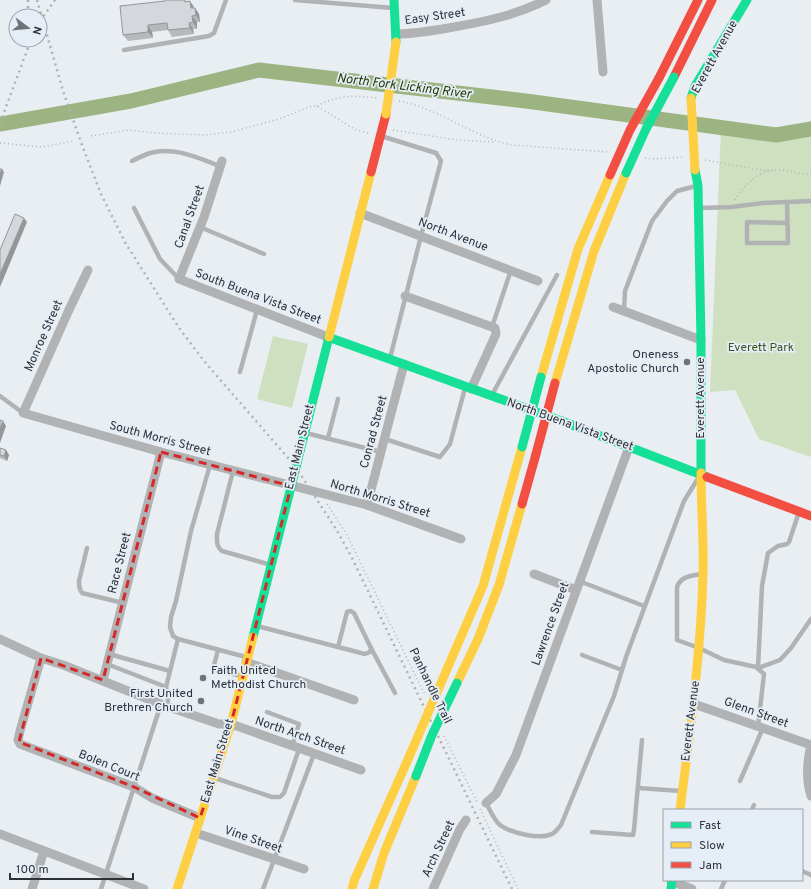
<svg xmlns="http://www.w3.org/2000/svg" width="811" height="889" viewBox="0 0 811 889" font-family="Overpass,sans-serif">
	<rect width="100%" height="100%" fill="#e9eef3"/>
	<g fill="#cee0bf">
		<path d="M721,128L776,135L811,129V457L759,439L735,390L710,392Z"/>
		<path d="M273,336L308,344L292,408L257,399Z"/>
	</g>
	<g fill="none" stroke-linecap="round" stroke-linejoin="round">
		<path stroke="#9bb481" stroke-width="15" d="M0,124L131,101L259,70L526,101L776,135L811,129"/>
		<g stroke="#b1b3b7" stroke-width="1.5" stroke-dasharray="1 3" stroke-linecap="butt">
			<path d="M399,101C439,108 472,137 512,145L608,152"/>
			<path d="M317,106C338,95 354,95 377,98"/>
			<path d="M393,130L457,140L495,142"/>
			<path d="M91,136L129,130L155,133L205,135L231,132L279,119L309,107L317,106L354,129L370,134"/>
			<path d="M0,143L42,147L73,141"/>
			<path d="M645,158L653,159L683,157"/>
			<path d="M705,160L743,167L769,171"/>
			<path d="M735,200C742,187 758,171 774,170C786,169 799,174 811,175"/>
			<path d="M327,504L347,535L424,693"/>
			<path d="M444,736L477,802"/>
			<path d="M480,809L518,889"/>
		</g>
		<g stroke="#b1b2b4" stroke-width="4.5">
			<path d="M295,0L393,8"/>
			<path d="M124,50L209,36L214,33L226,0"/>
			<path d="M381,136L436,153L441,161L421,236L390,358"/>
			<path d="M132,161C138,158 144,155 150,153C174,146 198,158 220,166"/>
			<path d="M787,202L788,243H747V222L787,223"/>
			<path d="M134,208L160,259L179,279"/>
			<path d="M700,208L731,207L763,203L811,201"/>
			<path d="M200,227L264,254"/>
			<path d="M624,311L625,291L652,221L667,201L677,191L696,186"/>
			<path d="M492,327L511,270"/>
			<path d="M240,372L257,310"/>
			<path d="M492,395L557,275"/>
			<path d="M0,396L23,413"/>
			<path d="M306,433L381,452"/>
			<path d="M328,438L338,399"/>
			<path d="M385,439L440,457L450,444L465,388"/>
			<path d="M210,465L191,531L176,601L171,617L170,627L173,636L178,639L246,657"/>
			<path d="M233,471L217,534C217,542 216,546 222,551L271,565"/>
			<path d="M799,512L789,542L787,544L778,546L768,553L762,586L758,668L780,660L791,648L811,619"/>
			<path d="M87,548L79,581C79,586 79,589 82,593L123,603"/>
			<path d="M701,574C691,576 681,576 677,587V640L699,648L724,660L756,667L764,674L758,727"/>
			<path d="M579,581L644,606"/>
			<path d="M257,626L365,654L370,652L371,648L354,613L351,611L347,612L338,647"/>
			<path d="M371,648L395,693"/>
			<path d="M218,650L213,669L241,676"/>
			<path d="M109,654L170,671"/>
			<path d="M582,655L622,670"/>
			<path d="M107,664L166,687"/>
			<path d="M167,706L168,700L166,687L178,639"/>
			<path d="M267,712L299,724L292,746"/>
			<path d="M215,778L272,797H280L284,793L299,749"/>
			<path d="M740,781L763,728"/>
			<path d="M638,788L681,791"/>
			<path d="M486,803C490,810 494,820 500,825C511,833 540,840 552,834C556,832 558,828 561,825L614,696L626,657L684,501L697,480"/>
			<path d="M752,810L754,805"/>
			<path d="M592,832L633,835L634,830L642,740"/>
			<path d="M802,871L811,875"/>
			<path d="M101,889L161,704"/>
			<path d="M263,889L314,754"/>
			<path d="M721,889L725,880"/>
		</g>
		<g stroke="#b1b2b4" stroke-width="9">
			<path d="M597,0L603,72"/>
			<path d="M396,34C414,34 431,31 448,28C483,22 514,16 546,0"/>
			<path d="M222,161L204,217L179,279L328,337"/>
			<path d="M360,213L538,281"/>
			<path d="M88,270L68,312L23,413L161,452L367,505L461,539"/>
			<path d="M405,296L495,328L496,334L471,389"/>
			<path d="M613,307L701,340"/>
			<path d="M367,505L404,364"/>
			<path d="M534,574L576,590"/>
			<path d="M0,639L41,658L63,665L163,705L219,724H231L361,770"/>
			<path d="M41,658L20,731L18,740L20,744L134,787L152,798L200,818"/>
			<path d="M246,662L354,700"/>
			<path d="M103,680L161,452"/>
			<path d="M694,704L811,745"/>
			<path d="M811,745C807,762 806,780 811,796"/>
			<path d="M486,803L496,794L516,755L629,447"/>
			<path d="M196,833L304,869"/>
			<path d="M0,834L144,889"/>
			<path d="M671,881L692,889"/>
			<path d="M32,889L44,851"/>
			<path d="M433,889L460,829L466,820"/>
		</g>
		<g stroke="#16e098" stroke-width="9">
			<path d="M394,0L396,42"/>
			<path d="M691,98L695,86L747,0"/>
			<path d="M695,170L698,186L701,340V473"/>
			<path d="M328,337L559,420L707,477"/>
			<path d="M253,637L329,337"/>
			<path d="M671,889L672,880"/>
		</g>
		<g stroke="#ffcf43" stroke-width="9">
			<path d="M329,337L371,172"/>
			<path d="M541,377L578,249L610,175"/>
			<path d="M555,383L594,251L626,173"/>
			<path d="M447,669L483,586L522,447"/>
			<path d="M457,683L478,639L499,585L522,504"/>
			<path d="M680,810C690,731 701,653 703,573C704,540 701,506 701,473"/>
			<path d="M177,889L231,724L253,637"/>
			<path d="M352,889L354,881L409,757"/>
			<path d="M373,889L384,853L416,776"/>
		</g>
		<g stroke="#f24e42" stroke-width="9">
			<path d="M674,77L712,0"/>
			<path d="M659,78L698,0"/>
			<path d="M371,172L386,114"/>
			<path d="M707,477L811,516"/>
			<path d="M522,504L536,454"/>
		</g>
		<g stroke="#afb2b5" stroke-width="2.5" stroke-dasharray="2 4" stroke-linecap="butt">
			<path d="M28,0V16"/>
			<path d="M37,0L63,91L82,145L101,194L126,244L179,328L204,361L295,466L336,529L352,558L512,889"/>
			<path d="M40,21L55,0"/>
			<path d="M0,123L31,40"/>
		</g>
		<g stroke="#16e098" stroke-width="9">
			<path d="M626,173L646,129L674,77"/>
			<path d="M522,447L541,377"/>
			<path d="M416,776L432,735L457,683"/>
		</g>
		<g stroke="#ffcf43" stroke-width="9">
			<path d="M691,98L695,170"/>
			<path d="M386,114L396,42"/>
			<path d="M409,757L447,669"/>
		</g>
		<g stroke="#f24e42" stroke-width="9">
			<path d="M610,175L630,130L659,78"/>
			<path d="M536,454L555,383"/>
		</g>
	</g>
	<g fill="#b6b9bc">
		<path d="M165,1H189L194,8H195L199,14L200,22H197V29H193L194,34L172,37L168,30L152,32L153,38L128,41L123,35Z"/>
		<path d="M0,448L6,450L9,455L7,461L0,458Z"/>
	</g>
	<g fill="#949699">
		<path d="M190,1L194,7L191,8Z"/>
		<path d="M195,8L199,14L200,22L196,15Z"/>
		<path d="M192,16L197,22V29L193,22Z"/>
		<path d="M189,23L193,29L194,34L190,28Z"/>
		<path d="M148,25L152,32L153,38L148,32Z"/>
		<path d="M2,169L4,172L0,186V175Z"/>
		<path d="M24,218L27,222L0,287V274Z"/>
		<path d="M3,421L6,426L0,443V429Z"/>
		<path d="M6,450L9,455L7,461L4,456Z"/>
	</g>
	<g fill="#d4d7db" stroke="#949699">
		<path d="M165,0H185V2L190,1L191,8H195L196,15L192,16L193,22L189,23L190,28L168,30L167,23L148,25V32L123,35L120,6L165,1Z"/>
		<path d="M0,169H2L0,175Z"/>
		<path d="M15,214L24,218L0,274V250Z"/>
		<path d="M0,420L3,421L0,429Z"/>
		<path d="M0,448L6,450L4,456L0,455Z"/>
	</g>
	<path fill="none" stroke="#d62828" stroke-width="3" stroke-dasharray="8 5" stroke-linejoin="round" d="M161,452L291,486L231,724L200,818L134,787L19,742L41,658L103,680Z"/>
	<g fill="#6f7378" stroke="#e5edf7" stroke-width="1.5">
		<circle cx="687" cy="362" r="4"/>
		<circle cx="203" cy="678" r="4"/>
		<circle cx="201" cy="701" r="4"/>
	</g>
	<g text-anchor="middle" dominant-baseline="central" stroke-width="3.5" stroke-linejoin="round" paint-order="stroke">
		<g font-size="12" fill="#2e3135" stroke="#e5edf7">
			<text transform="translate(435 17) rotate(-8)">Easy Street</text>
			<text transform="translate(715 57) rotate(-61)">Everett Avenue</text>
			<text transform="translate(190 217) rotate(-70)">Canal Street</text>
			<text transform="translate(453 235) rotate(21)">North Avenue</text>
			<text transform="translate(258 297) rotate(21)">South Buena Vista Street</text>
			<text transform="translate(44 336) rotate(-66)">Monroe Street</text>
			<text transform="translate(701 398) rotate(-90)">Everett Avenue</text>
			<text transform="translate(570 425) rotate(20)">North Buena Vista Street</text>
			<text transform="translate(374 432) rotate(-75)">Conrad Street</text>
			<text transform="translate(160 439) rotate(15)">South Morris Street</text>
			<text transform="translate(300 447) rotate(-76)">East Main Street</text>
			<text transform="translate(380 499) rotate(17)">North Morris Street</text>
			<text transform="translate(120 563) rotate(-76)">Race Street</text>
			<text transform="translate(551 624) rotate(-70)">Lawrence Street</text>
			<text transform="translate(430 686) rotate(64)">Panhandle Trail</text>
			<text transform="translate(756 713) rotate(20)">Glenn Street</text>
			<text transform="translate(691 721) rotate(-83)">Everett Avenue</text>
			<text transform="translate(300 736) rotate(19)">North Arch Street</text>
			<text transform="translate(218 761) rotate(-73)">East Main Street</text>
			<text transform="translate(109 766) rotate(22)">Bolen Court</text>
			<text transform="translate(253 840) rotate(19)">Vine Street</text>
			<text transform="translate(439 849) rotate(-65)">Arch Street</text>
		</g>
		<g font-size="12" fill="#3d531e" stroke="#e5edf7">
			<text x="761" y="348">Everett Park</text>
		</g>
		<g font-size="12" fill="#2e3135" stroke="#e5edf7" text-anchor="end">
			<text x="679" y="355">Oneness<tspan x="679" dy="14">Apostolic Church</tspan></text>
			<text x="211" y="671" text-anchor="start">Faith United<tspan x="211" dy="14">Methodist Church</tspan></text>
			<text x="193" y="694">First United<tspan x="193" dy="14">Brethren Church</tspan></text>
		</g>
		<g font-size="13" font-style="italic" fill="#243900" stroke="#e5edf7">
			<text transform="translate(404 87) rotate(7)">North Fork Licking River</text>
		</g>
	</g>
	<rect x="663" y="809" width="140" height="72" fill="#e5edf7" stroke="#9ca2a9"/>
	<rect x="671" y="822" width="20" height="6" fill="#16e098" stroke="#9ca2a9"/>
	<text x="699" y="829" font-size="12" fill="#2e3135">Fast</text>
	<rect x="671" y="842" width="20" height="6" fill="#ffcf43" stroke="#9ca2a9"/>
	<text x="699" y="849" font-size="12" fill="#2e3135">Slow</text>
	<rect x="671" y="862" width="20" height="6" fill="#f24e42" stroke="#9ca2a9"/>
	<text x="699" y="869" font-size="12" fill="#2e3135">Jam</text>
	<g transform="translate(28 28) rotate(106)"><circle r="19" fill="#e5edf7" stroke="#9ca2a9"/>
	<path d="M0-3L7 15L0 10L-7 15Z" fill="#6f7378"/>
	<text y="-6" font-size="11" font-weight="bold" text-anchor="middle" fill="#2e3135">N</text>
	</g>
	<path d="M10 873v6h123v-6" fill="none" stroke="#2e3135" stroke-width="2"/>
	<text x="16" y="873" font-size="12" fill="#2e3135" stroke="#e5edf7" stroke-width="3" paint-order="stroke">100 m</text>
</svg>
